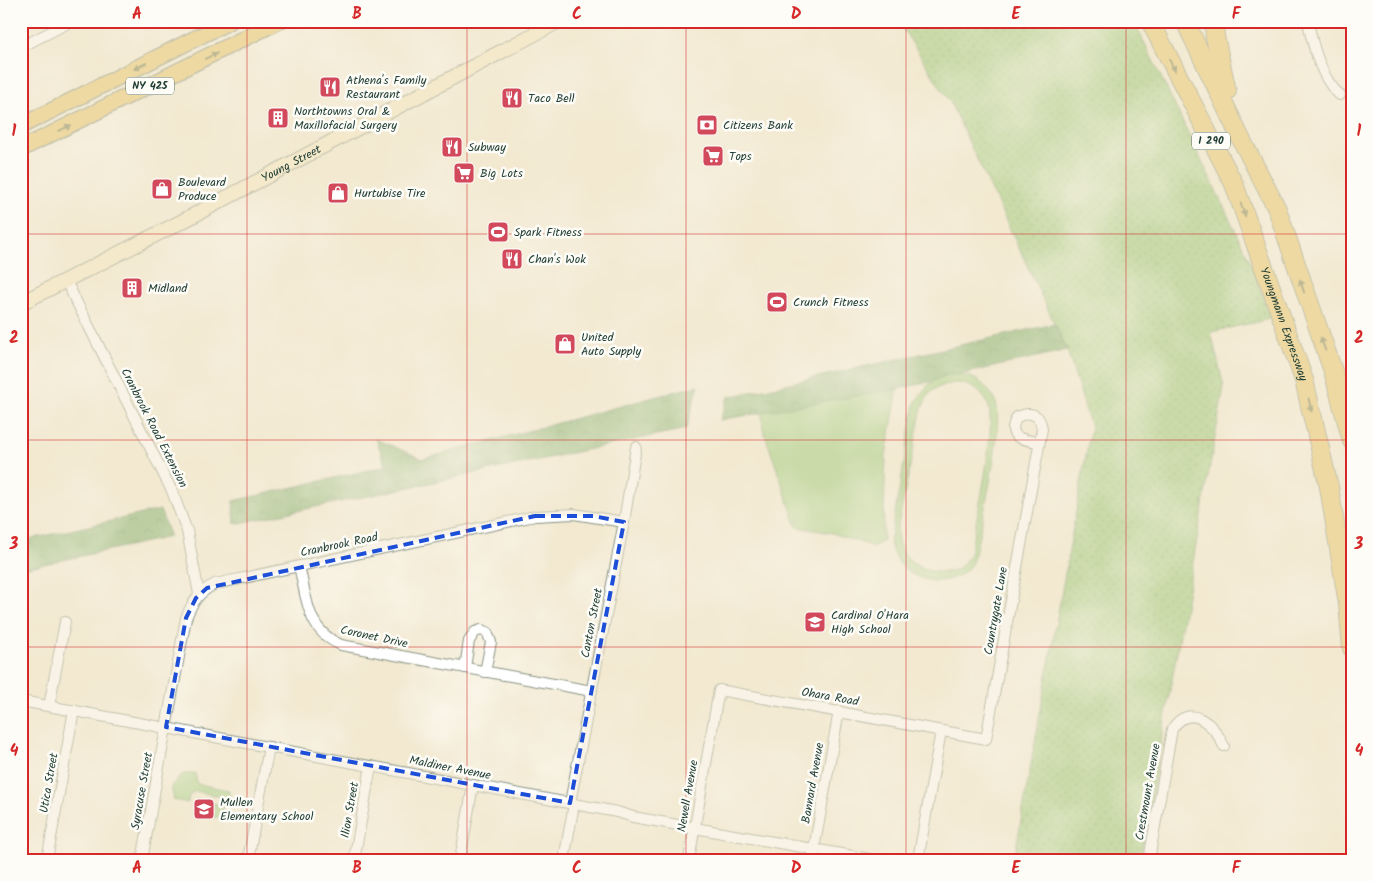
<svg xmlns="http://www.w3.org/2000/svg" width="1373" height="881" viewBox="0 0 1373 881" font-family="Kalam,sans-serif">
	<defs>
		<pattern id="grass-dots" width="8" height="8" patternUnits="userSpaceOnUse" patternTransform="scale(1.25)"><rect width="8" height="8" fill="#9aca79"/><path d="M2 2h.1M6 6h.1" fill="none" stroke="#7da564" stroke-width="1.8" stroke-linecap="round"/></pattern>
		<pattern id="forest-crowns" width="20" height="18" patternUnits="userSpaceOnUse" patternTransform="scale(1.25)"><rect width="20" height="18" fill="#7bae69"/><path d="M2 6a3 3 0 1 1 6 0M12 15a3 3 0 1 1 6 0" fill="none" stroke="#648f57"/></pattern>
	</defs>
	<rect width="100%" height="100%" fill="#fdfcf7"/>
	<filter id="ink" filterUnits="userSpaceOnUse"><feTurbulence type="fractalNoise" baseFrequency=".02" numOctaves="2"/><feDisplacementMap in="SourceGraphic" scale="10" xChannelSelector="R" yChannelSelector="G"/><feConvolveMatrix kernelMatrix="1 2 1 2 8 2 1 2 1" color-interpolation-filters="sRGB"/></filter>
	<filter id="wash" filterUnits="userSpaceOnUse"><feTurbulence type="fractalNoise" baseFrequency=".0096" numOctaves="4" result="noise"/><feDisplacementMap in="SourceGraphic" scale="20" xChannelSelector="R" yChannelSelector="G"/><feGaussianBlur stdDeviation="1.12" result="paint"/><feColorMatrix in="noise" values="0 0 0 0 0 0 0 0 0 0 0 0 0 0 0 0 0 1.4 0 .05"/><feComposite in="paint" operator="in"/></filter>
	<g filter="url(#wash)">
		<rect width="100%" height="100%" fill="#f3e9d1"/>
		<path fill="url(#grass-dots)" stroke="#5c8456" d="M898,21H1134L1252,265L1271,319L1211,332L1224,387L1140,860H1014L1091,427L1067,350L950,102Z"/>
		<g fill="url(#forest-crowns)" stroke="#4d764e">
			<path d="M1054,324L1067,350L898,389L720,420L728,397Z"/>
			<path d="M699,385L686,429L235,524L233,501L386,466L376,439L423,459Z"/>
			<path d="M160,510L170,537L21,569V541Z"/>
		</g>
		<g fill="#9aca79" stroke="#5c8456" fill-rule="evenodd">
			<path d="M948,375C965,374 977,376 988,390C990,393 994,396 995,400C1006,423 981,524 975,554C973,559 972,565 968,568C942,595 894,577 890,541L915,403C926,386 929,381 948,375ZM955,383C969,384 980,389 987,402C999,426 975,523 970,554C967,558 964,563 961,566C957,570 951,571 946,572C921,574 896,557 897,530L921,412C928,391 933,387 955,383Z"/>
			<path d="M898,389L886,455L883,540L874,547L832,533L797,527L763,429L762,412Z"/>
			<path d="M195,773L197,784L229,790V796L224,797L195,791L189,796L188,803L174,800L171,786L183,774Z"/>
			<path d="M196,800L224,805L221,818L193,814Z"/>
		</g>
	</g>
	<g filter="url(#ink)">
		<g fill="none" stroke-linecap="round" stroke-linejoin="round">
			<g stroke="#899382" stroke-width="12">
				<g id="street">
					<path d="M1308,21C1312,44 1322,81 1340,95"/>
					<path d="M21,47L72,21"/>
					<path d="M66,281L172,491L187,531L199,594"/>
					<path d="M299,566C307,598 306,630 341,645L592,691"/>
					<path d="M465,668L469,641L475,632L481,630L487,632L491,642L485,672"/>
					<path d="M21,701L617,812L633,817L875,860"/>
					<path d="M49,706L65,622"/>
					<path d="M570,803L624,522L636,447"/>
					<path d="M47,860L74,710"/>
					<path d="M142,860L186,618C192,602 199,592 215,584L535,516L574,514L624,522"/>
					<path d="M248,860L269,747"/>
					<path d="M354,860L371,766"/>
					<path d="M460,860L473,785"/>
					<path d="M564,860L574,804"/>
					<path d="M689,860L719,690L986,739L1042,429C1040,413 1030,411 1017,417C1005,438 1023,440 1039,442"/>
					<path d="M812,860L839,711"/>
					<path d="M918,860L941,731"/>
					<path d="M1149,860L1172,729C1191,701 1214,725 1224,746"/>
				</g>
			</g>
			<g stroke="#899382" stroke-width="16">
				<g id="secondary">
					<path id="s1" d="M21,303L181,222L559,21"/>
				</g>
			</g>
			<g stroke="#899382" stroke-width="18">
				<g id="primary">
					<path d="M21,126L230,21"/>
					<path d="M21,149L279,21"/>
				</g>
			</g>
			<g stroke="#899382" stroke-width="20">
				<g id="highway">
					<path id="s2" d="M1150,21L1234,184L1304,380L1329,487L1348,604L1352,648"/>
					<path d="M1185,21L1239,135L1277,209L1333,371L1352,441"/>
					<path d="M1214,21L1215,37L1227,91"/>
				</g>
			</g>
			<use href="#street" stroke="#fff" stroke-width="10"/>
			<use href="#secondary" stroke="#f7e8c3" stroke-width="14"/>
			<use href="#primary" stroke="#ebc669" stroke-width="15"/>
			<use href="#highway" stroke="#ebc669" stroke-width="18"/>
		</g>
		<defs><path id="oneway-solid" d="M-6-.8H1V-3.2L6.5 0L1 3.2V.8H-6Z" transform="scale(1.25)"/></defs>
		<g fill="#7b7b4c">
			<use href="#oneway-solid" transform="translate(211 56) rotate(-27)"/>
			<use href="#oneway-solid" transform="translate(1172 65) rotate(63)"/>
			<use href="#oneway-solid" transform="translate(140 66) rotate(153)"/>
			<use href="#oneway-solid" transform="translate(65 128) rotate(-26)"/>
			<use href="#oneway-solid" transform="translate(1243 210) rotate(70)"/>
			<use href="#oneway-solid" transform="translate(1302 286) rotate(-109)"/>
			<use href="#oneway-solid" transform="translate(1323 344) rotate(-110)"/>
			<use href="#oneway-solid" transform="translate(1310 405) rotate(77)"/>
		</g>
	</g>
	<path d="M0 0H1373V881H0ZM535,516H593L624,522L570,803L166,727L186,618L196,598L207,588Z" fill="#f3e9d1" fill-opacity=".55" fill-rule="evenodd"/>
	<path fill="none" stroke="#1d4ed8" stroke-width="4" stroke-dasharray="10 6" stroke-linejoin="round" d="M535,516H593L624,522L570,803L166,727L186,618L196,598L207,588Z"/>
	<path fill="none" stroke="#d62828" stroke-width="1" stroke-opacity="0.55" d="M247,21V860M467,21V860M686,21V860M906,21V860M1126,21V860M21,234H1352M21,440H1352M21,647H1352"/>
	<defs>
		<g id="restaurant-square" transform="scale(1.125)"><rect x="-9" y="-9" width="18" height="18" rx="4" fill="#d1495b" stroke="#fdfcf7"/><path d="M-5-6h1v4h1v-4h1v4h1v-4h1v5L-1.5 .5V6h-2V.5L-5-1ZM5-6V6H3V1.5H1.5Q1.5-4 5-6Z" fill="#fff"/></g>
		<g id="building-square" transform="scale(1.125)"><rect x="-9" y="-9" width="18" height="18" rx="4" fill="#d1495b" stroke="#fdfcf7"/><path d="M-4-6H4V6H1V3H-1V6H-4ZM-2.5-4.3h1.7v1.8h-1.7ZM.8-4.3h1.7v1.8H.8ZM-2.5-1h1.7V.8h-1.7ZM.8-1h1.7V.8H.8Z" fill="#fff"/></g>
		<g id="bank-square" transform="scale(1.125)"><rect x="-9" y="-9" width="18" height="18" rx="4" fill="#d1495b" stroke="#fdfcf7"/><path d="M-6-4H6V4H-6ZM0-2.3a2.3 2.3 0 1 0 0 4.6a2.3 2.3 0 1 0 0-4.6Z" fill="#fff"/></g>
		<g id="supermarket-square" transform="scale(1.125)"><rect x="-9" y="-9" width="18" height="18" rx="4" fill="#d1495b" stroke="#fdfcf7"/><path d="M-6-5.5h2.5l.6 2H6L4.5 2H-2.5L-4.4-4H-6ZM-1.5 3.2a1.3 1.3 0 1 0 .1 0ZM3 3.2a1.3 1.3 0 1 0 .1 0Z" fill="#fff"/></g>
		<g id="shop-square" transform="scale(1.125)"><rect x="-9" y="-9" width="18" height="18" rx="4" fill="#d1495b" stroke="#fdfcf7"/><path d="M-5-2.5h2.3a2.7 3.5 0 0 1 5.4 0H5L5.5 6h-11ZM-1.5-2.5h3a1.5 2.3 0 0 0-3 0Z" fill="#fff"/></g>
		<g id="stadium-square" transform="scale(1.125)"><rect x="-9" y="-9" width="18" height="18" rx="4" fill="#d1495b" stroke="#fdfcf7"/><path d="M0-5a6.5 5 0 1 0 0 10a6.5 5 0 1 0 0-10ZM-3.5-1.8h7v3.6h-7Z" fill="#fff"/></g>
		<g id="school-square" transform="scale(1.125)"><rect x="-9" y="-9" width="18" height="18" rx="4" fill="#d1495b" stroke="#fdfcf7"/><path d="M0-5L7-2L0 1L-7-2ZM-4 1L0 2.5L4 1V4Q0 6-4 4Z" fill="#fff"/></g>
	</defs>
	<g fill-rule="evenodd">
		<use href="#restaurant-square" x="330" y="87"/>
		<use href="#restaurant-square" x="512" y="98"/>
		<use href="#building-square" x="278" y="118"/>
		<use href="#bank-square" x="707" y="125"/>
		<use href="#restaurant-square" x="452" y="147"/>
		<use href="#supermarket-square" x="713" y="156"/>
		<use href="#supermarket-square" x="464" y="173"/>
		<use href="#shop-square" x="162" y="189"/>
		<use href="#shop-square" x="338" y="193"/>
		<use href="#stadium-square" x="498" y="232"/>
		<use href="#restaurant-square" x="512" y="259"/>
		<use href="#building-square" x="132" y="288"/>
		<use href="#stadium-square" x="777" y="302"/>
		<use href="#shop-square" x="565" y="344"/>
		<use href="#school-square" x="815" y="622"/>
		<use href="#school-square" x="204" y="809"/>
	</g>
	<g text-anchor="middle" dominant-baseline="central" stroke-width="5" stroke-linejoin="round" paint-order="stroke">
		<g fill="#fdfcf7" stroke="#62766e" stroke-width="1">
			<rect x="126" y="77.5" width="48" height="17" rx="4"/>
			<rect x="1192" y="132.5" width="38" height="17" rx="4"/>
		</g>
		<g font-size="11" font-weight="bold" fill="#1f3d34">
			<text x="150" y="86">NY 425</text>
			<text x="1211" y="141">I 290</text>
		</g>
		<g font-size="12" fill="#1f3d34" stroke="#fdfcf7" text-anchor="start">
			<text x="346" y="80">Athena's Family<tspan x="346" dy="14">Restaurant</tspan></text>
			<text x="528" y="98">Taco Bell</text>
			<text x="294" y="111">Northtowns Oral &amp;<tspan x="294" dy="14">Maxillofacial Surgery</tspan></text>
			<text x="723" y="125">Citizens Bank</text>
			<text x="468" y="147">Subway</text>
			<text x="729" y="156">Tops</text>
			<text x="480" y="173">Big Lots</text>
			<text x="178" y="182">Boulevard<tspan x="178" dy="14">Produce</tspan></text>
			<text x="354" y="193">Hurtubise Tire</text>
			<text x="514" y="232">Spark Fitness</text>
			<text x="528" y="259">Chan's Wok</text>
			<text x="148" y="288">Midland</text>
			<text x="793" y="302">Crunch Fitness</text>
			<text x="581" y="337">United<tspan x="581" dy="14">Auto Supply</tspan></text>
			<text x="831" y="615">Cardinal O'Hara<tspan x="831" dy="14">High School</tspan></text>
			<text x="220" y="802">Mullen<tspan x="220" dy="14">Elementary School</tspan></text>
		</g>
		<g font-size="12" fill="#1f3d34" stroke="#fdfcf7">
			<text stroke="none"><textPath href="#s1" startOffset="304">Young Street</textPath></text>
			<text stroke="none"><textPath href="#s2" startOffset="332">Youngmann Expressway</textPath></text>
			<text transform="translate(154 428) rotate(63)">Cranbrook Road Extension</text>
			<text transform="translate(339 545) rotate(-12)">Cranbrook Road</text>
			<text transform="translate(996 611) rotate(-80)">Countrygate Lane</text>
			<text transform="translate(592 623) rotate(-79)">Canton Street</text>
			<text transform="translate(374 637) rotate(12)">Coronet Drive</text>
			<text transform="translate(830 697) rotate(10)">Ohara Road</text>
			<text transform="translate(450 768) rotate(11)">Maldiner Avenue</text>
			<text transform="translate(49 783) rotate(-80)">Utica Street</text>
			<text transform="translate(813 783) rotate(-80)">Bannard Avenue</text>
			<text transform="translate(142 791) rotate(-80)">Syracuse Street</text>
			<text transform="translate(1148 792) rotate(-80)">Crestmount Avenue</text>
			<text transform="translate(688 796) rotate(-80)">Newell Avenue</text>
			<text transform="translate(350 810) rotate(-80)">Ilion Street</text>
		</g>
	</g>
	<rect width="1373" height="881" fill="none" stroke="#fdfcf7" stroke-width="55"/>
	<rect x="28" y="28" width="1318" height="826" fill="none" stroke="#d62828" stroke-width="2"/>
	<g font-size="16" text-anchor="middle" font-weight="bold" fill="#d62828">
		<text x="137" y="19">A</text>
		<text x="357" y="19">B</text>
		<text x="577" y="19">C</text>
		<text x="796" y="19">D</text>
		<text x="1016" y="19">E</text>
		<text x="1236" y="19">F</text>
		<text x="14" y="136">1</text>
		<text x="1359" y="136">1</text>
		<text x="14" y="343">2</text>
		<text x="1359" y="343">2</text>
		<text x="14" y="549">3</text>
		<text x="1359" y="549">3</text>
		<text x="14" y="756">4</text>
		<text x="1359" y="756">4</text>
		<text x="137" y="873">A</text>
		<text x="357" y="873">B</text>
		<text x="577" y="873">C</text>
		<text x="796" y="873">D</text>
		<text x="1016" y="873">E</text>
		<text x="1236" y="873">F</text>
	</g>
</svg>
